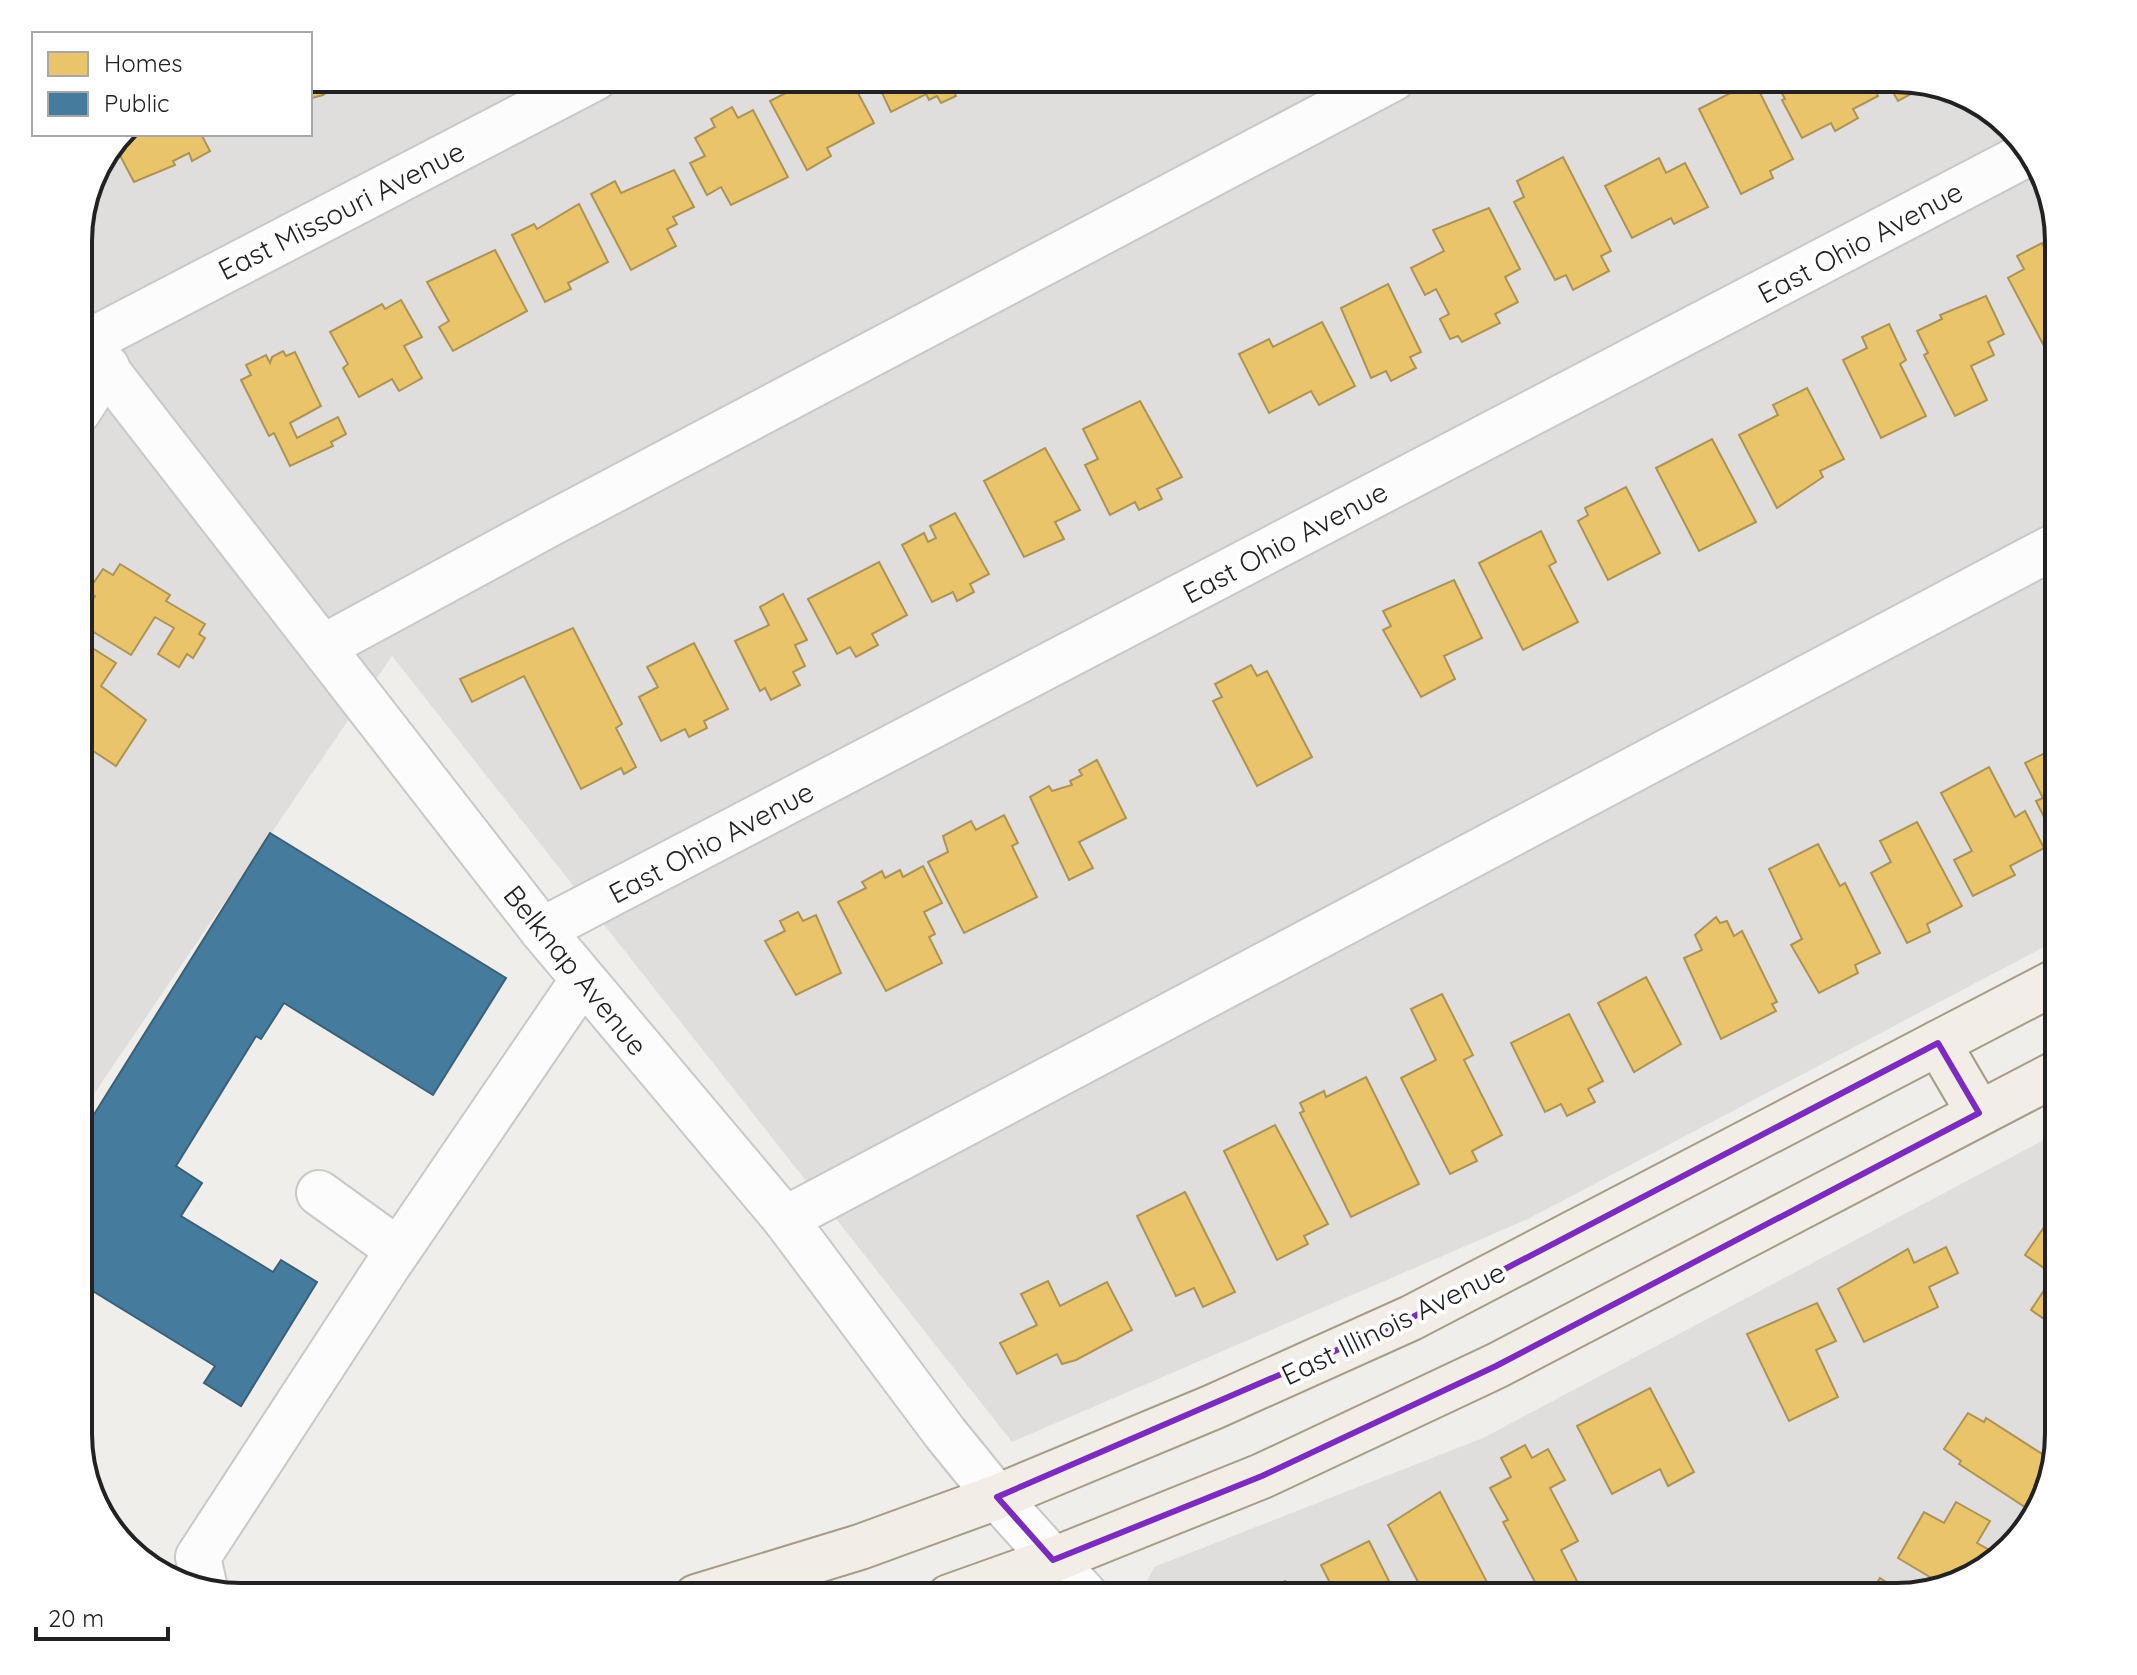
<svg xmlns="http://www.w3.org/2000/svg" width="2137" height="1675" viewBox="0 0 2137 1675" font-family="Quicksand,sans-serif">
	<rect width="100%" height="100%" fill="#f0eeeb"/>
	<g fill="#dfdedc">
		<path d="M310,78H1896L1996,112L2042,169L2059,241V939L1528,1219L1012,1442L392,656L78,1117V230L95,169L122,134H310Z"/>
		<path d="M2059,1132V1434L2025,1534L1968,1580L1896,1597H1144L1141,1593L1154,1567L1483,1438Z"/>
	</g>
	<g fill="#e9c46a" stroke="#ad9354" stroke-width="2">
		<path d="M310,78H346L323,95L312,98Z"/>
		<path d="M815,78H825L829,85L842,78H850L874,123L827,148L831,156L807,170L770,101Z"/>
		<path d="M875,78H946L956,96L941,103L937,96L929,100L926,94L891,112Z"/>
		<path d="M1784,78H1868L1878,96L1853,109L1858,118L1835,131L1831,123L1802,138L1782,100L1785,99L1776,82Z"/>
		<path d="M1885,78H1896L1924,87L1898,101Z"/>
		<path d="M1754,81L1793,159L1770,171L1773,178L1741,194L1699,109Z"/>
		<path d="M732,107L738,118L753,110L788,177L731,205L721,187L707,195L690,163L705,156L695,138L715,127L711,119Z"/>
		<path d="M122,134H201L210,151L192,161L189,153L173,161L175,165L134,182L114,144Z"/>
		<path d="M1563,157L1611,251L1601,256L1609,271L1573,290L1566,275L1555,280L1514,202L1524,197L1517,181Z"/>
		<path d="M1659,158L1666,173L1685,163L1708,207L1674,224L1671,218L1632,238L1605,186Z"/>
		<path d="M674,170L694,207L673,217L677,224L667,229L676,246L631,270L591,194L615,181L621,193Z"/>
		<path d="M579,204L608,262L568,283L571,289L545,302L512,235L534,224L537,229Z"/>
		<path d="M1489,208L1520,269L1505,277L1518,302L1495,314L1500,323L1462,342L1458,336L1450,339L1440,319L1449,314L1436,289L1425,295L1411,268L1444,251L1433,230Z"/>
		<path d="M2042,243L2048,255L2059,250V360L2053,363L2008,278L2024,269L2017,256Z"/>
		<path d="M495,250L527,311L453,351L439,327L449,321L427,282Z"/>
		<path d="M1388,284L1421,352L1410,357L1416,368L1391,381L1386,371L1371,378L1341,308Z"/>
		<path d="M1986,296L2004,334L1988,342L1994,355L1971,366L1987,400L1955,416L1924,355L1928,353L1917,331L1942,319L1940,315Z"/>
		<path d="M401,300L422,337L404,346L422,378L399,391L392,379L359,397L343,368L348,364L330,332L382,304L385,309Z"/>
		<path d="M1322,322L1355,386L1319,405L1311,391L1269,413L1239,354L1269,339L1273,347Z"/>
		<path d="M1889,324L1906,360L1900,364L1926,416L1881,438L1843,360L1867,348L1862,337Z"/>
		<path d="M283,351L286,356L295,352L321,406L290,423L297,438L338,417L346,434L331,442L333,446L290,466L274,433L269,436L241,380L251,375L246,365L266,355L270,363L272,357Z"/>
		<path d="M1807,388L1844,459L1820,471L1823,477L1777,508L1739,435L1778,415L1773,405Z"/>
		<path d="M1140,401L1182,477L1157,489L1162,499L1139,510L1135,502L1110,515L1085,465L1098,459L1083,429Z"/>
		<path d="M1712,439L1756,522L1699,551L1656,468Z"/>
		<path d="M1045,448L1080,510L1055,522L1064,539L1024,557L984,481Z"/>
		<path d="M1626,487L1660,553L1608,580L1578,521L1588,515L1585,508Z"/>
		<path d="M955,513L989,574L970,584L974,592L957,601L953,592L932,602L902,545L924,533L928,542L936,538L930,526Z"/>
		<path d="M1541,531L1556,562L1549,566L1578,622L1523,650L1479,563Z"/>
		<path d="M879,562L907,615L872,634L878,645L856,657L850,647L837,654L808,599Z"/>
		<path d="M120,564L170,595L166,601L205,624L199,634L205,638L193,658L187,654L179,667L158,654L174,628L155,617L131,655L79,623L95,596L88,591L103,569L113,575Z"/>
		<path d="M1454,580L1482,638L1444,656L1455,679L1421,697L1383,630L1391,626L1383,611Z"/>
		<path d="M783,594L807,640L795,645L805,666L793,672L800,685L771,700L765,688L760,691L735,641L769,625L760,607Z"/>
		<path d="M573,628L622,724L616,728L636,767L624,774L621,768L581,789L524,676L472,702L460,679Z"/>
		<path d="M78,639L116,663L101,686L146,720L116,766L78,741Z"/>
		<path d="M694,643L728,709L704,721L707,728L689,737L685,729L661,741L639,697L658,687L647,667Z"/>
		<path d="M1251,665L1257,676L1267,671L1312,757L1257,786L1213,701L1222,697L1215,684Z"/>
		<path d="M2059,746V825L2050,829L2036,801L2043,798L2025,763Z"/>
		<path d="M1097,760L1126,818L1079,842L1093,868L1069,880L1030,797L1049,786L1052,791L1072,785L1070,781L1082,775L1079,770Z"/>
		<path d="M1989,767L2015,817L2025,811L2044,848L2010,866L2015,875L1973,896L1954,860L1972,851L1941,793Z"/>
		<path d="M1004,815L1018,843L1012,846L1037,897L964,933L928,862L948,852L943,836L971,821L976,830Z"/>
		<path d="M1917,822L1962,906L1927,924L1930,932L1907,943L1871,873L1891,862L1880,841Z"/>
		<path d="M1818,844L1840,886L1845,883L1880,953L1855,965L1858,973L1819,993L1791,945L1802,939L1769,869Z"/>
		<path d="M923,866L942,903L924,912L935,934L929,937L942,963L886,991L838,902L866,888L862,882L882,871L885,878L900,870L903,877Z"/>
		<path d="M798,912L803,921L816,915L841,973L796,995L765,941L785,931L780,921Z"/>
		<path d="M1716,917L1720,923L1727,921L1734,936L1742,931L1777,1002L1772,1004L1776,1011L1721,1039L1684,958L1702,950L1695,935Z"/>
		<path d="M1646,977L1681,1044L1634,1072L1598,1003Z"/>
		<path d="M1442,994L1473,1055L1464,1060L1502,1135L1472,1151L1477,1161L1450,1174L1401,1078L1436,1060L1411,1009Z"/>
		<path d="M1569,1014L1603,1081L1588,1089L1595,1102L1567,1116L1561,1104L1545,1112L1511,1043Z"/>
		<path d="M1366,1077L1419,1184L1351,1217L1300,1113L1304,1111L1300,1103L1324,1091L1326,1097Z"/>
		<path d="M1275,1125L1328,1224L1304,1236L1308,1244L1277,1260L1224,1151Z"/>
		<path d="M1185,1192L1235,1292L1203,1307L1194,1288L1176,1296L1137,1216Z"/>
		<path d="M2055,1211L2059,1214V1329L2031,1310L2054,1275L2025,1255Z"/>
		<path d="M1946,1247L1958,1273L1929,1287L1938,1307L1864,1342L1838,1289L1908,1249L1914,1263Z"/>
		<path d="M1048,1281L1060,1306L1107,1282L1132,1330L1076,1360L1062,1364L1057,1354L1017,1374L1000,1343L1037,1325L1021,1294Z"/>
		<path d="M1817,1303L1836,1341L1816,1350L1838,1397L1789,1421L1747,1334Z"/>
		<path d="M1650,1388L1694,1472L1668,1486L1660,1469L1612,1494L1577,1426Z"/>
		<path d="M1968,1413L1984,1422L1986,1418L2050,1459L2040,1490L2037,1488L2025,1507L1959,1464L1961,1461L1944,1449Z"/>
		<path d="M1525,1445L1532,1458L1548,1449L1565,1480L1550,1488L1578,1541L1561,1550L1577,1581L1545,1597H1543L1503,1522L1508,1520L1490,1488L1511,1477L1501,1458Z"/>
		<path d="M1440,1492L1489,1586L1467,1597H1426L1388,1525Z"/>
		<path d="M1956,1502L1990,1521L1977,1543L1993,1552L1985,1566L1968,1580L1945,1586L1898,1558L1924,1512L1944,1523Z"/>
		<path d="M1369,1541L1397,1597H1337L1321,1565Z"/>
		<path d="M1880,1578L1906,1595L1868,1597Z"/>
		<path d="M1285,1581L1294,1597H1256Z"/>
	</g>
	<path fill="#457b9d" stroke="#3a6078" stroke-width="2" d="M270,833L506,978L433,1095L284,1003L261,1039L256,1036L176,1166L202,1183L181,1216L273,1272L281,1260L317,1282L241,1406L204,1383L215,1366L78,1282V1140Z"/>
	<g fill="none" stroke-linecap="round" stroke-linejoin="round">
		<g stroke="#c9c8c7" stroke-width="48">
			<g id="minor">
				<path d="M78,333L542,930L785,1219L945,1433L997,1497L1087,1597"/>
				<path d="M86,343L595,78"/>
				<path d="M78,412L107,367"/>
				<path d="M323,647L548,525L1394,78"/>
				<path d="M542,930L2029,153"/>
				<path d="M319,1193L398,1250"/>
				<path d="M785,1219L2059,544"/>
				<path d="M204,1584L198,1557L387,1267L582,981"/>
			</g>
		</g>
		<g stroke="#a79c86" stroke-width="48">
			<g id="major">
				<path d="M1938,1043L1979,1113"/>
				<path d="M696,1597L860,1547L997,1497L1213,1407L1411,1318L2059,980"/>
				<path d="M949,1597L1053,1560L1262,1476L1496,1366L2059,1072"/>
			</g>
		</g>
		<use href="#minor" stroke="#fdfcfc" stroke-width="44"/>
		<use href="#major" stroke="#f3ede7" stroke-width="44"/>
	</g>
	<path fill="none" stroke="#7b2cbf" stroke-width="6" stroke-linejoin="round" d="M1938,1043L1979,1113L1496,1366L1262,1476L1053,1560L997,1497L1411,1318Z"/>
	<g text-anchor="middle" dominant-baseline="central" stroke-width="8" stroke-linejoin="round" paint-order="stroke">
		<g font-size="28" fill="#222" stroke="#fff">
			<text transform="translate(341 210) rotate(-27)">East Missouri Avenue</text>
			<text transform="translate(1860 242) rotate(-28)">East Ohio Avenue</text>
			<text transform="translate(1285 542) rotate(-28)">East Ohio Avenue</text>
			<text transform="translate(711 842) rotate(-28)">East Ohio Avenue</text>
			<text transform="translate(576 970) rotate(51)">Belknap Avenue</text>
			<text transform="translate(1393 1323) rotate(-26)">East Illinois Avenue</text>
		</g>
	</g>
	<path d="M0 0H2137V1675H0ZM241 92H1896A149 149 0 0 1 2045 241V1434A149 149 0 0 1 1896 1583H241A149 149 0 0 1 92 1434V241A149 149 0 0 1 241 92Z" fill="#fff" fill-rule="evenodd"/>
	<path fill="none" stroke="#222" stroke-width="4" d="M241 92H1896A149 149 0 0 1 2045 241V1434A149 149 0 0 1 1896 1583H241A149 149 0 0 1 92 1434V241A149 149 0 0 1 241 92Z"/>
	<rect x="32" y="32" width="280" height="104" fill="#ffffff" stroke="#a7a7a7" stroke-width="2"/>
	<rect x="48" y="52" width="40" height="24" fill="#e9c46a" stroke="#a7a7a7" stroke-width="2"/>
	<text x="104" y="72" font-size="24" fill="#222222">Homes</text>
	<rect x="48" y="92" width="40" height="24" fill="#457b9d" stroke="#a7a7a7" stroke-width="2"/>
	<text x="104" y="112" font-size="24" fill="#222222">Public</text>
	<path d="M36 1627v12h132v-12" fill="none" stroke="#222222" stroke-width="4"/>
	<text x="48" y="1627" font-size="24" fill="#222222" stroke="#ffffff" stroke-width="6" paint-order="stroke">20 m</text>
</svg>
